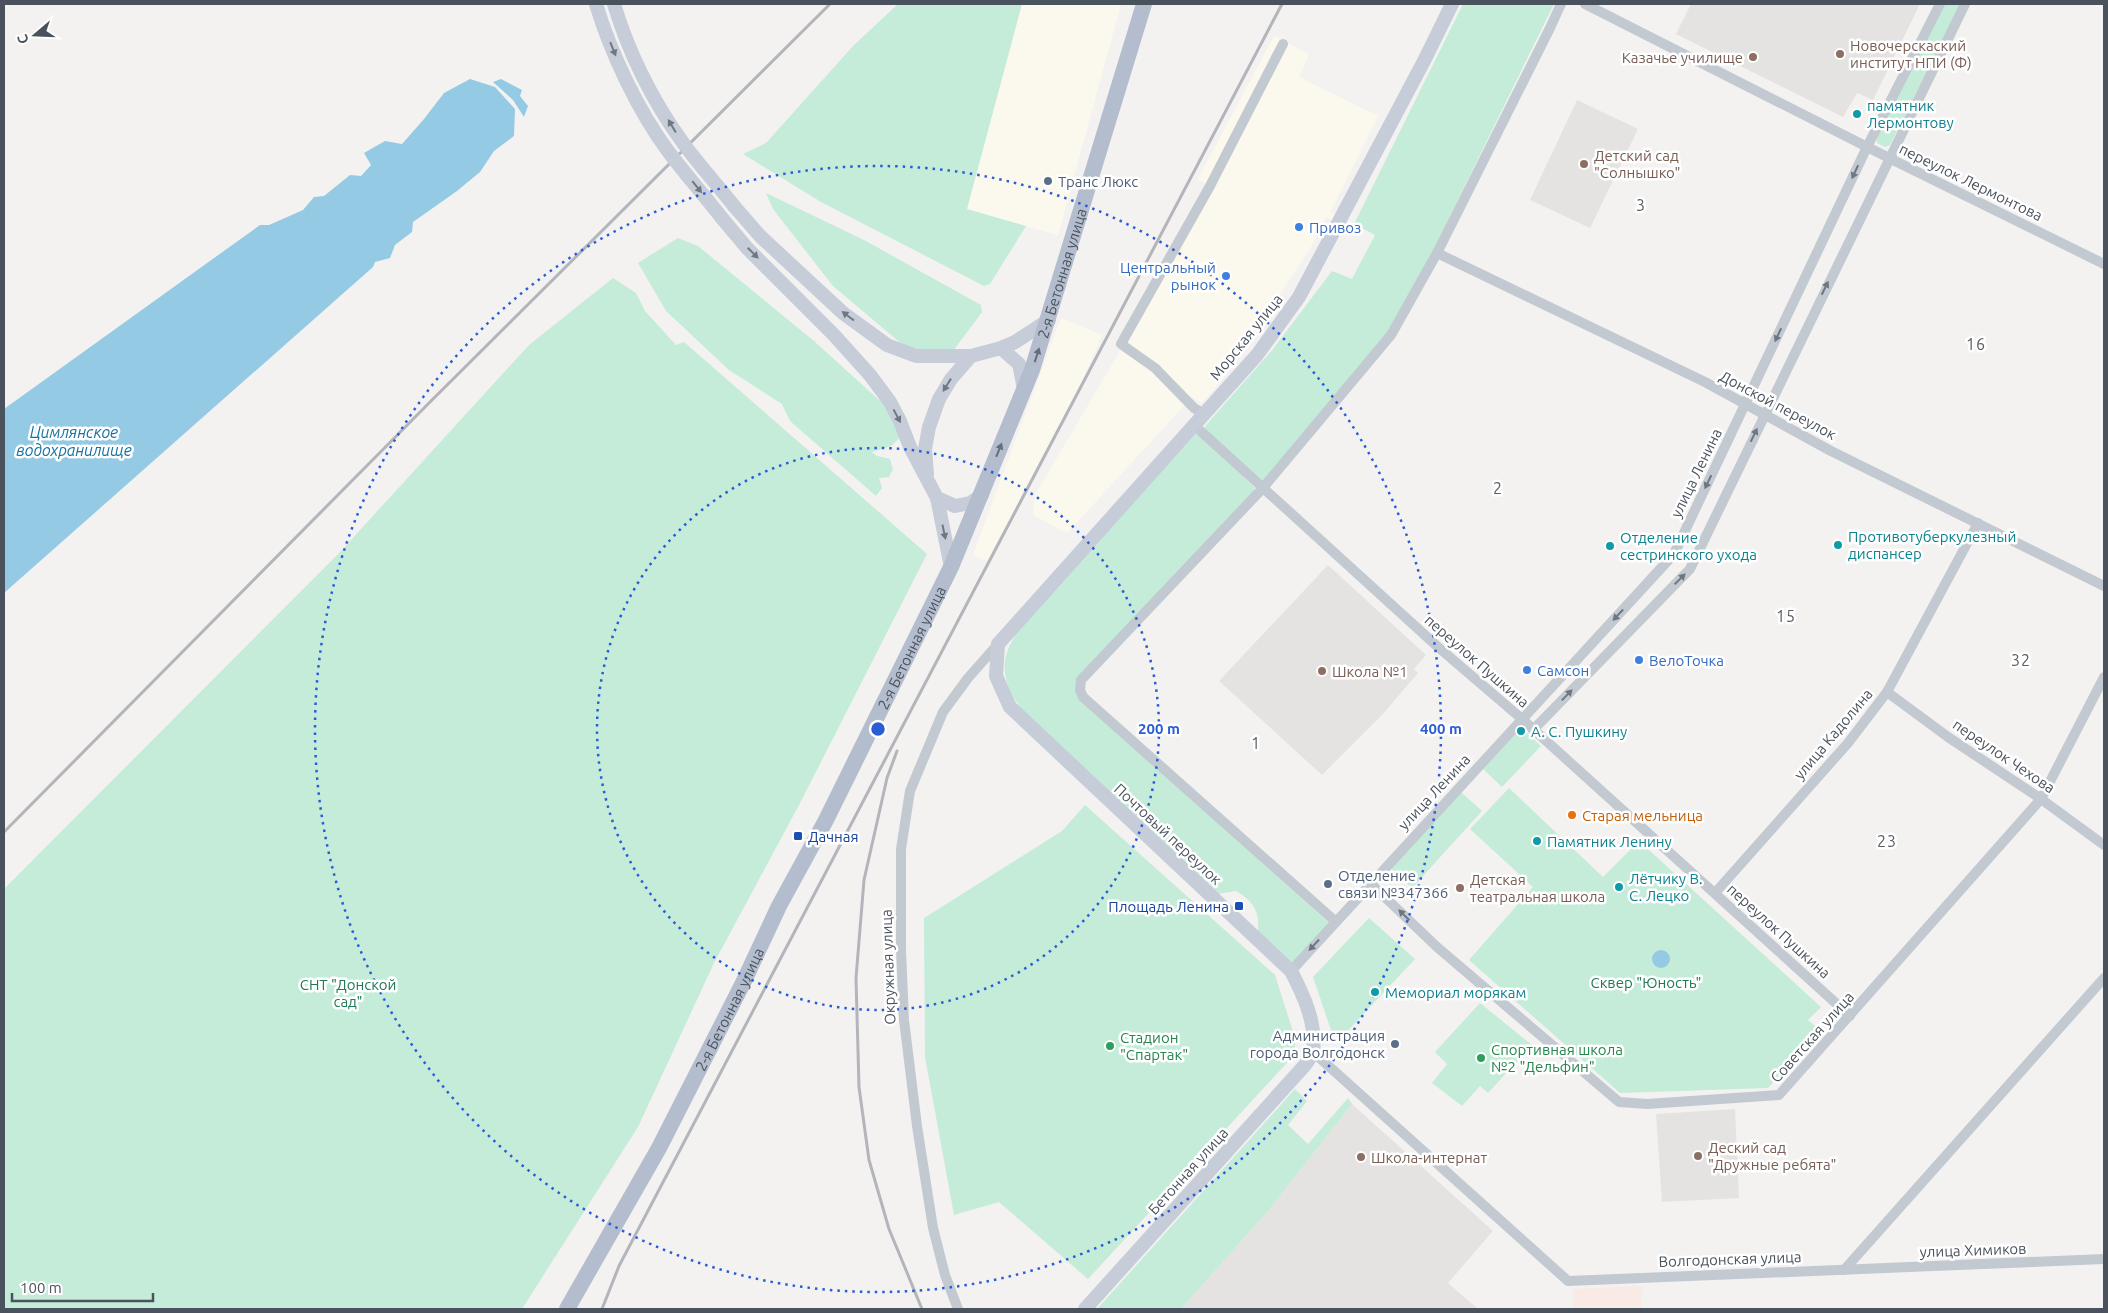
<svg xmlns="http://www.w3.org/2000/svg" width="2108" height="1313" viewBox="0 0 2108 1313" font-family="Ubuntu,sans-serif">
	<rect width="100%" height="100%" fill="#f3f2f1"/>
	<g fill="#fbf9ed">
		<path d="M1022,4H1121L1058,235L965,209Z"/>
		<path d="M1274,36L1309,54L1299,77L1378,116L1330,212L1337,216L1334,221L1326,217L1312,245L1279,296L1224,377L1202,403L1192,397L1067,533L1033,515L1035,495L1121,349L1209,186L1198,179Z"/>
		<path d="M1061,318L1102,335L1082,382L987,561L973,555Z"/>
	</g>
	<g fill="#e4e3e2">
		<path d="M1691,4H1920L1873,100L1857,93L1843,117L1676,34Z"/>
		<path d="M1577,100L1638,129L1590,228L1530,200Z"/>
		<path d="M1328,565L1426,655L1414,669L1418,673L1382,715L1322,775L1219,681Z"/>
		<path d="M1352,1104L1493,1231L1448,1283L1478,1309H1181L1268,1211Z"/>
		<path d="M1735,1109L1739,1198L1662,1202L1656,1114Z"/>
	</g>
	<path fill="#f9eae5" d="M1642,1286L1641,1309H1573L1574,1289Z"/>
	<g fill="#c4ecd9">
		<path d="M898,4H1022L967,209L1026,226L990,284L984,286L821,202L743,154L766,143L853,46Z"/>
		<path d="M1463,4H1554L1390,338L1264,482L1204,429L1206,425L1273,349L1332,271L1352,279L1375,235L1354,224Z"/>
		<path d="M1941,4H1961L1890,145L1885,147L1877,143L1876,137Z"/>
		<path d="M766,193L864,240L981,305L982,312L953,351L933,362L903,345L833,286L773,209Z"/>
		<path d="M678,238L698,246L814,341L900,419L904,434L891,446L872,452L877,456L890,459L893,469L889,477L879,478L882,488L876,496L790,421L782,404L729,370L666,311L638,263Z"/>
		<path d="M613,278L636,293L645,311L676,345L684,342L927,554L799,805L714,963L638,1127L522,1309H4V889L340,552L529,345Z"/>
		<path d="M1196,434L1199,435L1254,487L1255,491L1079,677L1075,688L1079,698L1329,923L1292,964L1258,931C1260,911 1253,901 1236,891L1218,894L1029,720C1003,684 994,665 1021,626Z"/>
		<path d="M1520,727L1541,746L1502,787L1483,769Z"/>
		<path d="M1509,788L1603,877L1639,841L1821,1007L1808,1020L1821,1031L1768,1088L1620,1093L1469,960L1533,887L1470,829Z"/>
		<path d="M1461,792L1482,811L1412,888L1391,869Z"/>
		<path d="M1085,805L1275,975L1295,1038V1054L1088,1279L999,1202L954,1215L925,1057L924,918L1062,831Z"/>
		<path d="M1369,918L1415,959L1340,1039L1331,1030L1313,977Z"/>
		<path d="M1480,1003L1532,1045L1488,1093L1480,1086L1462,1106L1432,1083L1447,1064L1435,1052Z"/>
		<path d="M1295,1089L1307,1101L1288,1125L1308,1144L1348,1098L1352,1104L1268,1211L1181,1309H1097Z"/>
	</g>
	<g fill="#95cae5">
		<path d="M470,79L495,87L515,109L514,136L494,151L480,172L457,191L413,222L412,232L395,245L390,258L375,262L373,267L4,593V409L260,225H269L303,210L314,197L324,196L350,175L361,176L371,165L364,153L385,141L402,144L424,119L444,93Z"/>
		<path d="M501,79L522,90L520,96L528,106L524,117L513,100L493,82Z"/>
		<circle cx="1661" cy="959" r="9"/>
	</g>
	<g fill="none" stroke-linecap="round" stroke-linejoin="round">
		<g stroke="#c3c9d1" stroke-width="10">
			<path d="M1585,4L1889,158L2104,264"/>
			<path d="M1437,253L1705,382L1831,451L2104,586"/>
			<path d="M1204,414L1194,408L1155,368L1121,344L1210,186L1283,44"/>
			<path d="M1194,425L1438,647L1522,719L1850,1016"/>
			<path d="M1887,692L1948,737L2041,799L2104,845"/>
			<path d="M1533,730L1690,569L1965,4"/>
			<path d="M1370,883L1437,947L1619,1102L1647,1104L1779,1095L2041,799L2104,677"/>
			<path d="M1715,893L1848,743L1887,692L1978,523"/>
			<path d="M1336,922L1083,697L1080,690L1081,680L1262,489L1391,335L1437,253L1550,28L1561,4"/>
			<path d="M1291,971L1674,554L1867,147L1940,4"/>
			<path d="M1313,1052L1568,1281L2104,1259"/>
			<path d="M1844,1270L2104,978"/>
			<path d="M958,1309L945,1275L933,1228L917,1126L904,1020L901,950V849L910,791L943,712L968,678L998,644"/>
		</g>
		<g stroke="#c6ccd8" stroke-width="14">
			<path d="M734,206L760,236L843,313L887,345L916,356H971"/>
			<path d="M721,217L747,248L834,335L870,375L890,402L900,421L910,447L937,498L955,506L970,503L982,495"/>
			<path d="M1001,348L1015,342L1049,320"/>
			<path d="M927,474L925,449L929,427L939,399L951,379L971,356L1001,348L1019,364L1024,389"/>
			<path d="M937,498L951,567"/>
			<path d="M1085,1309L1305,1065C1308,1061 1312,1055 1313,1051C1317,1024 1303,994 1291,971L1010,707L996,676L998,644L1257,355L1299,297L1425,59L1452,4"/>
		</g>
		<path stroke="#b3bdcd" stroke-width="16" id="s1" d="M567,1309L659,1148L743,983L779,906L826,820L951,567L1032,370L1144,4"/>
		<g stroke="#b4b5bb" stroke-width="3">
			<path d="M897,751L887,778L864,880L856,978L859,1087L869,1160L889,1229L922,1309"/>
			<path d="M4,832L431,401L830,4"/>
			<path d="M602,1309L619,1266L1282,4"/>
		</g>
		<g stroke="#c6ccd8" stroke-width="14">
			<path d="M596,4C610,51 638,111 668,151C685,174 704,195 721,217"/>
			<path d="M614,4C628,51 652,100 681,140C697,163 717,184 734,206"/>
		</g>
	</g>
	<defs><path id="oneway-solid" d="M-6-.8H1V-3.2L6.5 0L1 3.2V.8H-6Z" transform="scale(1.25)"/></defs>
	<g fill="#6f7782">
		<use href="#oneway-solid" transform="translate(613 49) rotate(68)"/>
		<use href="#oneway-solid" transform="translate(672 126) rotate(-121)"/>
		<use href="#oneway-solid" transform="translate(697 187) rotate(51)"/>
		<use href="#oneway-solid" transform="translate(753 253) rotate(45)"/>
		<use href="#oneway-solid" transform="translate(848 316) rotate(-143)"/>
		<use href="#oneway-solid" transform="translate(947 385) rotate(122)"/>
		<use href="#oneway-solid" transform="translate(897 416) rotate(62)"/>
		<use href="#oneway-solid" transform="translate(944 532) rotate(78)"/>
	</g>
	<g fill="#6e7680">
		<use href="#oneway-solid" transform="translate(1855 172) rotate(115)"/>
		<use href="#oneway-solid" transform="translate(1825 288) rotate(-64)"/>
		<use href="#oneway-solid" transform="translate(1778 335) rotate(115)"/>
		<use href="#oneway-solid" transform="translate(1754 435) rotate(-64)"/>
		<use href="#oneway-solid" transform="translate(1708 482) rotate(116)"/>
		<use href="#oneway-solid" transform="translate(1680 579) rotate(-45)"/>
		<use href="#oneway-solid" transform="translate(1618 615) rotate(133)"/>
		<use href="#oneway-solid" transform="translate(1567 695) rotate(-46)"/>
		<use href="#oneway-solid" transform="translate(1404 915) rotate(-136)"/>
		<use href="#oneway-solid" transform="translate(1314 945) rotate(133)"/>
	</g>
	<g fill="#646d79">
		<use href="#oneway-solid" transform="translate(1037 355) rotate(-72)"/>
		<use href="#oneway-solid" transform="translate(999 450) rotate(-68)"/>
	</g>
	<g fill="none" stroke="#295dd5" stroke-width="2.5" stroke-dasharray="2.5 5">
		<circle cx="878" cy="729" r="281"/>
		<circle cx="878" cy="729" r="563"/>
	</g>
	<g fill="#8d6e63" stroke="#fff" stroke-width="2">
		<circle cx="1840" cy="54" r="5"/>
		<circle cx="1753" cy="57" r="5"/>
		<circle cx="1584" cy="164" r="5"/>
		<circle cx="1322" cy="671" r="5"/>
		<circle cx="1460" cy="888" r="5"/>
		<circle cx="1698" cy="1156" r="5"/>
		<circle cx="1361" cy="1157" r="5"/>
	</g>
	<g fill="#0f9aa8" stroke="#fff" stroke-width="2">
		<circle cx="1857" cy="114" r="5"/>
		<circle cx="1838" cy="545" r="5"/>
		<circle cx="1610" cy="546" r="5"/>
		<circle cx="1521" cy="731" r="5"/>
		<circle cx="1537" cy="841" r="5"/>
		<circle cx="1619" cy="887" r="5"/>
		<circle cx="1375" cy="992" r="5"/>
	</g>
	<g fill="#5c6f8a" stroke="#fff" stroke-width="2">
		<circle cx="1048" cy="181" r="5"/>
		<circle cx="1328" cy="884" r="5"/>
		<circle cx="1395" cy="1044" r="5"/>
	</g>
	<g fill="#3f7fe0" stroke="#fff" stroke-width="2">
		<circle cx="1299" cy="227" r="5"/>
		<circle cx="1226" cy="276" r="5"/>
		<circle cx="1639" cy="660" r="5"/>
		<circle cx="1527" cy="670" r="5"/>
	</g>
	<circle fill="#e8710a" stroke="#fff" stroke-width="2" cx="1572" cy="815" r="5"/>
	<g fill="#1a4fb4" stroke="#fff" stroke-width="2">
		<rect x="793" y="831" width="10" height="10" rx="2.5"/>
		<rect x="1234" y="901" width="10" height="10" rx="2.5"/>
	</g>
	<g fill="#2e9e5b" stroke="#fff" stroke-width="2">
		<circle cx="1110" cy="1046" r="5"/>
		<circle cx="1481" cy="1058" r="5"/>
	</g>
	<g text-anchor="middle" dominant-baseline="central" stroke-width="5" stroke-linejoin="round" paint-order="stroke">
		<g font-size="15" fill="#785e54" stroke="#fff" text-anchor="start">
			<text x="1850" y="45">Новочерскаский<tspan x="1850" dy="17">институт НПИ (Ф)</tspan></text>
			<text x="1743" y="57" text-anchor="end">Казачье училище</text>
			<text x="1594" y="155">Детский сад<tspan x="1594" dy="17">"Солнышко"</tspan></text>
			<text x="1332" y="671">Школа №1</text>
			<text x="1470" y="879">Детская<tspan x="1470" dy="17">театральная школа</tspan></text>
			<text x="1708" y="1147">Деский сад<tspan x="1708" dy="17">"Дружные ребята"</tspan></text>
			<text x="1371" y="1157">Школа-интернат</text>
		</g>
		<g font-size="15" fill="#0d838f" stroke="#fff" text-anchor="start">
			<text x="1867" y="105">памятник<tspan x="1867" dy="17">Лермонтову</tspan></text>
			<text x="1848" y="536">Противотуберкулезный<tspan x="1848" dy="17">диспансер</tspan></text>
			<text x="1620" y="537">Отделение<tspan x="1620" dy="17">сестринского ухода</tspan></text>
			<text x="1531" y="731">А. С. Пушкину</text>
			<text x="1547" y="841">Памятник Ленину</text>
			<text x="1629" y="878">Лётчику В.<tspan x="1629" dy="17">С. Лецко</tspan></text>
			<text x="1385" y="992">Мемориал морякам</text>
		</g>
		<g font-size="15" fill="#4e5e75" stroke="#fff" text-anchor="start">
			<text x="1058" y="181">Транс Люкс</text>
			<text x="1338" y="875">Отделение<tspan x="1338" dy="17">связи №347366</tspan></text>
			<text x="1385" y="1035" text-anchor="end">Администрация<tspan x="1385" dy="17">города Волгодонск</tspan></text>
		</g>
		<g font-size="15" fill="#4a525d" stroke="#fff">
			<text transform="translate(1971 182) rotate(26)">переулок Лермонтова</text>
			<text stroke="none"><textPath href="#s1" startOffset="1150">2-я Бетонная улица</textPath></text>
			<text transform="translate(1246 337) rotate(-51)">Морская улица</text>
			<text transform="translate(1778 405) rotate(28)">Донской переулок</text>
			<text transform="translate(1696 473) rotate(-64)">улица Ленина</text>
			<text stroke="none"><textPath href="#s1" startOffset="746">2-я Бетонная улица</textPath></text>
			<text transform="translate(1477 661) rotate(41)">переулок Пушкина</text>
			<text transform="translate(1833 734) rotate(-50)">улица Кадолина</text>
			<text transform="translate(2004 756) rotate(34)">переулок Чехова</text>
			<text transform="translate(1434 792) rotate(-47)">улица Ленина</text>
			<text transform="translate(1168 834) rotate(43)">Почтовый переулок</text>
			<text transform="translate(1779 931) rotate(42)">переулок Пушкина</text>
			<text transform="translate(888 967) rotate(-92)">Окружная улица</text>
			<text stroke="none"><textPath href="#s1" startOffset="341">2-я Бетонная улица</textPath></text>
			<text transform="translate(1812 1037) rotate(-48)">Советская улица</text>
			<text transform="translate(1188 1171) rotate(-48)">Бетонная улица</text>
			<text transform="translate(1973 1250) rotate(-2)">улица Химиков</text>
			<text transform="translate(1730 1259) rotate(-2)">Волгодонская улица</text>
		</g>
		<g font-size="15" fill="#366cbe" stroke="#fff" text-anchor="start">
			<text x="1309" y="227">Привоз</text>
			<text x="1216" y="267" text-anchor="end">Центральный<tspan x="1216" dy="17">рынок</tspan></text>
			<text x="1649" y="660">ВелоТочка</text>
			<text x="1537" y="670">Самсон</text>
		</g>
		<g font-size="15" fill="#c56008" stroke="#fff" text-anchor="start">
			<text x="1582" y="815">Старая мельница</text>
		</g>
		<g font-size="15" fill="#164399" stroke="#fff" text-anchor="start">
			<text x="808" y="836">Дачная</text>
			<text x="1229" y="906" text-anchor="end">Площадь Ленина</text>
		</g>
		<g font-size="15" fill="#207959" stroke="#fff">
			<text x="1646" y="982">Сквер "Юность"</text>
			<text x="348" y="984">СНТ "Донской<tspan x="348" dy="17">сад"</tspan></text>
		</g>
		<g font-size="15" fill="#27864d" stroke="#fff" text-anchor="start">
			<text x="1120" y="1037">Стадион<tspan x="1120" dy="17">"Спартак"</tspan></text>
			<text x="1491" y="1049">Спортивная школа<tspan x="1491" dy="17">№2 "Дельфин"</tspan></text>
		</g>
		<g font-size="16" letter-spacing="1" fill="#5e6065" stroke="#fff">
			<text x="1641" y="205">3</text>
			<text x="1976" y="344">16</text>
			<text x="1498" y="488">2</text>
			<text x="1786" y="616">15</text>
			<text x="2021" y="660">32</text>
			<text x="1256" y="743">1</text>
			<text x="1887" y="841">23</text>
		</g>
		<g font-size="16" font-style="italic" fill="#1972a1" stroke="#fff">
			<text x="74" y="432">Цимлянское<tspan x="74" dy="18">водохранилище</tspan></text>
		</g>
	</g>
	<circle cx="878" cy="729" r="8" fill="#295dd5" stroke="#fff" stroke-width="2.5"/>
	<g font-size="15" text-anchor="middle" font-weight="bold" fill="#295dd5" stroke="#fff" stroke-width="5" stroke-linejoin="round" paint-order="stroke">
		<text x="1159" y="734">200 m</text>
		<text x="1441" y="734">400 m</text>
	</g>
	<rect width="2108" height="1313" fill="none" stroke="#4a525d" stroke-width="10"/>
	<g transform="translate(35 35) rotate(251)" stroke="#ffffff" stroke-width="4" paint-order="stroke">
	<path d="M0-4L9 19L0 12L-9 19Z" fill="#4a525d"/>
	<text y="-8" font-size="14" font-weight="bold" text-anchor="middle" fill="#4a525d">С</text>
	</g>
	<path d="M12 1293v8h141v-8" fill="none" stroke="#4a525d" stroke-width="2.5"/>
	<text x="20" y="1293" font-size="15" fill="#4a525d" stroke="#ffffff" stroke-width="4" paint-order="stroke">100 m</text>
</svg>
